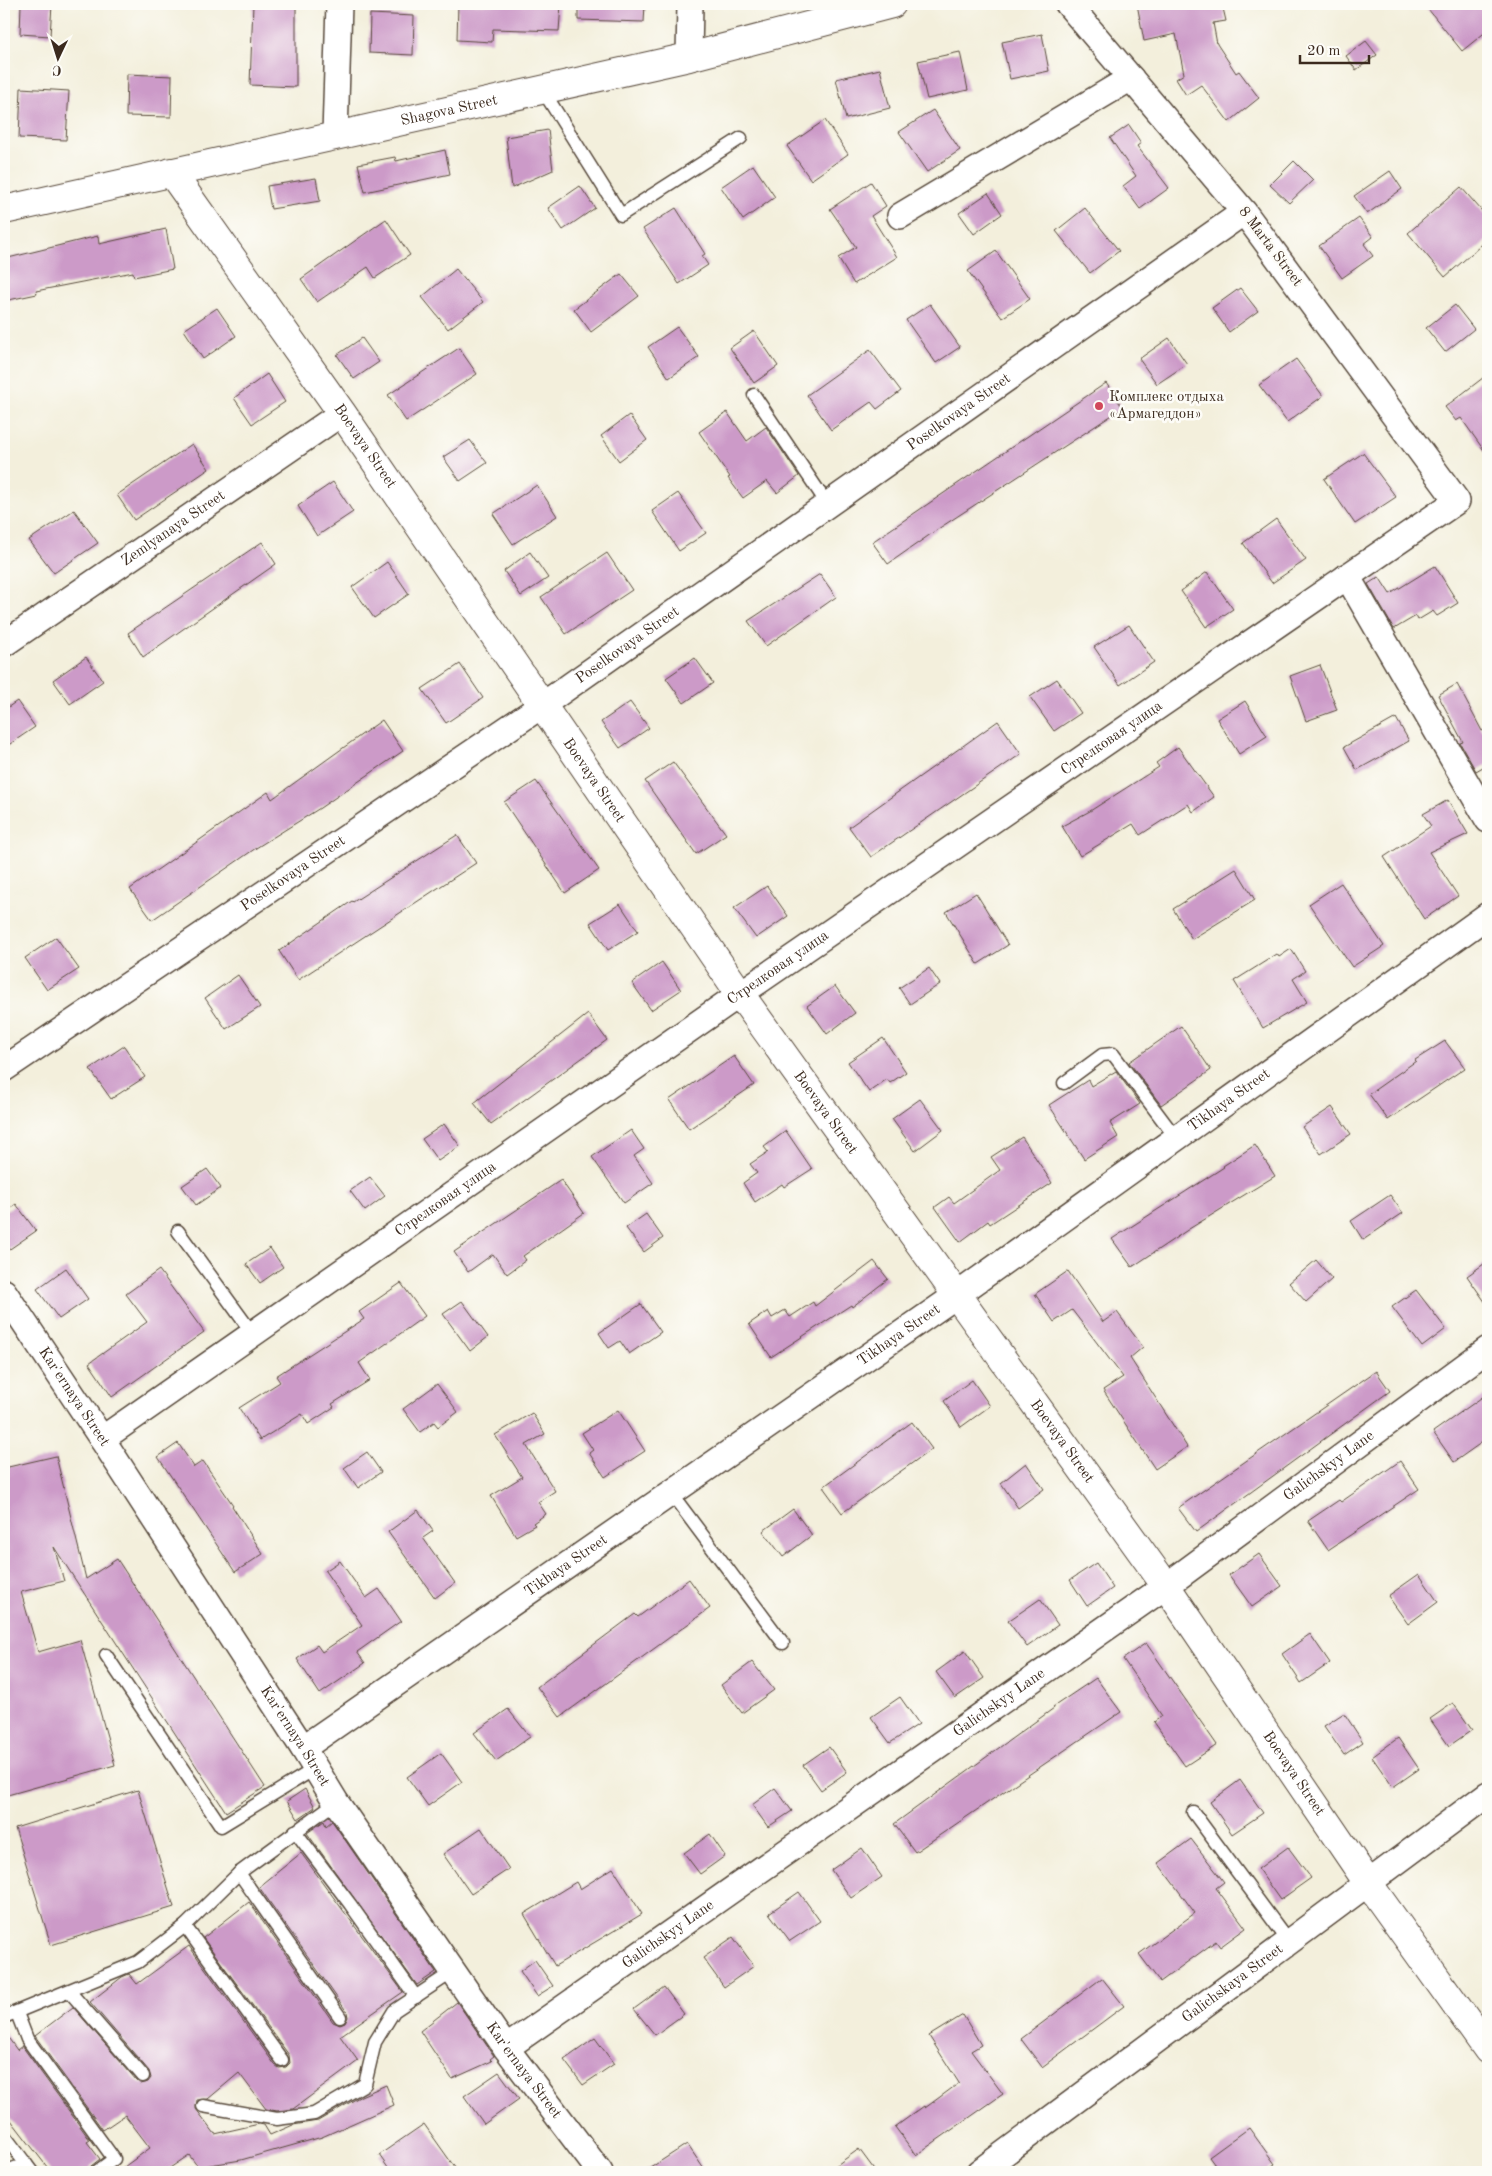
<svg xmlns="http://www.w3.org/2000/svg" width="1492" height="2176" viewBox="0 0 1492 2176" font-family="'Old Standard TT',serif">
	<rect width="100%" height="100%" fill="#fdfcf7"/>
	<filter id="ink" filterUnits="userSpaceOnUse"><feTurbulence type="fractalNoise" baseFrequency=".02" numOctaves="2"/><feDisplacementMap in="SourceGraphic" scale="10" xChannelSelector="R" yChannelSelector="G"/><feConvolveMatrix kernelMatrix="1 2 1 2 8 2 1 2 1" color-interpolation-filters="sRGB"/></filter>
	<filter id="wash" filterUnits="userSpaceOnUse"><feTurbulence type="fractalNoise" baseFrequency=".0096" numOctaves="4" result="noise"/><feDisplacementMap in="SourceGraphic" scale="20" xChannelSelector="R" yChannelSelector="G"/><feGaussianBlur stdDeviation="1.12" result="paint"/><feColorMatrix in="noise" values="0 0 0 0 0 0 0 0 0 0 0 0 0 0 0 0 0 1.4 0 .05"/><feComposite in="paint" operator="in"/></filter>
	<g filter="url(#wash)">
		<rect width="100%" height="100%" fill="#f3efdc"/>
		<g id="blocks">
			<g fill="#cc9ac8">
				<path d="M21,4H52L50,36L20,34Z"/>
				<path d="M253,4H296V87L250,85Z"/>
				<path d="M458,4L517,5V4H561L559,31L493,29L492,42L457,40Z"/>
				<path d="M578,4H645L644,22L578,20Z"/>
				<path d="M1137,4H1222L1226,21L1213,23L1217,44L1236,73L1239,71L1259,98L1229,122L1201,85L1186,95L1176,79L1184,74L1176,34L1144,41Z"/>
				<path d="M1424,4H1488V30L1462,51Z"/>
				<path d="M370,14L414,16L413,55L369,53Z"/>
				<path d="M1042,34L1049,71L1010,79L1002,42Z"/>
				<path d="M1366,41L1377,55L1356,70L1346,56Z"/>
				<path d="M960,52L968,90L927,99L918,61Z"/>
				<path d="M880,69L890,108L846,119L836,79Z"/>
				<path d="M127,74L172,76L171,117L126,116Z"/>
				<path d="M21,88L69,91L66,140L19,138Z"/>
				<path d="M933,110L960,150L927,172L899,132Z"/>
				<path d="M825,120L848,154L811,180L787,146Z"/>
				<path d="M1129,125L1141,143L1137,146L1169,188L1140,209L1123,186L1136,176L1110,138Z"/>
				<path d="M548,130L553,170L512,188L506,137Z"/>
				<path d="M445,150L450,174L365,192L358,164L395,157L396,161Z"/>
				<path d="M1294,161L1313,180L1289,203L1270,185Z"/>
				<path d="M753,165L775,197L743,220L721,187Z"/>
				<path d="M1390,171L1402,189L1367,214L1354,196Z"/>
				<path d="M316,178L320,201L271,209L267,186Z"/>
				<path d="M871,182L886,206L871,216L897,257L854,284L838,258L856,247L830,209Z"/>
				<path d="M580,186L595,208L563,230L548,208Z"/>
				<path d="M1461,187L1488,218V239L1445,277L1408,233Z"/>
				<path d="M988,193L1002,214L974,234L959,213Z"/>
				<path d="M676,208L705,254L702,256L708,265L679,284L643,229Z"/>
				<path d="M1085,208L1119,251L1090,273L1056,231Z"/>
				<path d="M1359,218L1373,237L1364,244L1373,256L1342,278L1319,246Z"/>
				<path d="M386,219L410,255L375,278L368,267L317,302L301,279Z"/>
				<path d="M166,229L173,269L134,277L133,272L36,291L37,294L4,301V259L98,236L99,244Z"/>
				<path d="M996,251L1030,299L1002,318L968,271Z"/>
				<path d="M456,269L483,302L448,329L422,297Z"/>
				<path d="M621,274L639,296L591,332L574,309Z"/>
				<path d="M1240,288L1258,311L1229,332L1212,308Z"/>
				<path d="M930,304L960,347L936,363L906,320Z"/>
				<path d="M1455,305L1474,329L1445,352L1426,328Z"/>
				<path d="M217,308L236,336L203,359L184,330Z"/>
				<path d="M677,327L699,357L669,378L648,347Z"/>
				<path d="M754,331L778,366L754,383L730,348Z"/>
				<path d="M362,338L379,362L354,379L337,355Z"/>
				<path d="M1169,338L1187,364L1157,384L1139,359Z"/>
				<path d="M459,348L477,374L406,421L388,395Z"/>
				<path d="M870,350L901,391L877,409L871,402L831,430L807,395Z"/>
				<path d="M1296,359L1323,396L1287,422L1259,385Z"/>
				<path d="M267,374L285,402L252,424L234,398Z"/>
				<path d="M1488,374V456L1461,418L1456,421L1445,407Z"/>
				<path d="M1106,383L1123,408L938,529L888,564L872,542Z"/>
				<path d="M727,412L747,441L766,427L799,476L777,493L767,481L743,498L728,478L730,477L699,432Z"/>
				<path d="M629,415L647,440L619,461L601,436Z"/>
				<path d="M470,440L487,463L460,481L443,457Z"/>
				<path d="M192,444L209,469L134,520L117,495Z"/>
				<path d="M1363,453L1396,497L1355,524L1324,479Z"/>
				<path d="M333,482L353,512L317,536L298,506Z"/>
				<path d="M537,485L557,516L513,544L493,514Z"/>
				<path d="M678,493L706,533L679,551L652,511Z"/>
				<path d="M74,510L98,543L54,573L29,540Z"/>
				<path d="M1276,519L1306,560L1272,583L1243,543Z"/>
				<path d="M262,542L276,564L143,657L128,633Z"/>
				<path d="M530,552L548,578L521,596L504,571Z"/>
				<path d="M607,553L632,590L566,634L541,597Z"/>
				<path d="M387,562L409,594L374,618L352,587Z"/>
				<path d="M1435,566L1458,603L1437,616L1433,611L1418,620L1416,616L1394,629L1368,584L1379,577L1390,594Z"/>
				<path d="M1207,572L1233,609L1206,627L1181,591Z"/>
				<path d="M820,574L836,597L766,646L748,621Z"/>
				<path d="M1129,625L1154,662L1120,685L1094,647Z"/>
				<path d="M86,657L103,681L70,704L53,680Z"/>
				<path d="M695,658L713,683L684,703L666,678Z"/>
				<path d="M460,664L483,698L446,723L422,689Z"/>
				<path d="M1320,665L1337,710L1306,721L1290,676Z"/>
				<path d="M1057,679L1081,713L1054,731L1030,697Z"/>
				<path d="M1457,684L1482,731L1488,728V764L1476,771L1460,743L1463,742L1438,695Z"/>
				<path d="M17,701L35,727L4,748V710Z"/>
				<path d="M1245,701L1267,736L1239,754L1217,719Z"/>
				<path d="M630,702L649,728L620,748L601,722Z"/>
				<path d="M1396,718L1409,741L1357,770L1344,747Z"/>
				<path d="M382,720L403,751L320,808L256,848L152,920L130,889L268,792L272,799Z"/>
				<path d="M998,721L1021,754L871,857L849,827Z"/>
				<path d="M1178,747L1214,797L1193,812L1188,804L1140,835L1133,824L1080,856L1062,826L1090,811L1159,767L1156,763Z"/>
				<path d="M673,762L726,834L696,854L645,781Z"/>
				<path d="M536,781L599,870L565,893L504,802Z"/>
				<path d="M1448,800L1468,834L1429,852L1458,896L1424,919L1384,857L1431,826L1423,814Z"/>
				<path d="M457,835L476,863L298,980L279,951L352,901L353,902Z"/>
				<path d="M1236,869L1255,900L1192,939L1173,909Z"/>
				<path d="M1341,883L1384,946L1352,967L1309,904Z"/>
				<path d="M767,886L788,916L756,938L734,908Z"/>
				<path d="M976,893L1008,945L978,964L946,912Z"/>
				<path d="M620,904L638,931L608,950L590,923Z"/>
				<path d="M56,937L79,969L47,990L25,958Z"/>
				<path d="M1291,949L1305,971L1293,979L1307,1002L1263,1028L1234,981L1277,954L1279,957Z"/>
				<path d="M662,962L681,990L651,1010L632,983Z"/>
				<path d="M929,968L940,984L910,1004L899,988Z"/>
				<path d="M238,975L260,1007L226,1029L205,998Z"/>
				<path d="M835,986L855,1013L827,1034L807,1006Z"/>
				<path d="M588,1014L607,1040L491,1124L474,1103Z"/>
				<path d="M1181,1026L1211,1070L1161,1105L1129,1062Z"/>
				<path d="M883,1038L906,1072L890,1083L887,1079L869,1092L848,1062Z"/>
				<path d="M1445,1041L1465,1068L1388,1120L1369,1094L1416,1061L1415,1060Z"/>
				<path d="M124,1046L145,1077L111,1099L90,1069Z"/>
				<path d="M734,1056L754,1085L689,1129L669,1100Z"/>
				<path d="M1116,1071L1140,1104L1110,1123L1118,1137L1084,1159L1049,1105L1088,1080L1091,1086Z"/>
				<path d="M920,1099L943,1130L915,1151L892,1119Z"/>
				<path d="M1332,1107L1351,1134L1321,1154L1302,1127Z"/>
				<path d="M444,1124L460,1146L438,1161L422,1139Z"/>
				<path d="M631,1130L644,1149L634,1156L653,1183L624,1203L592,1157Z"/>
				<path d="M786,1131L812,1169L784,1187L782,1184L755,1202L743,1183L757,1173L750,1164L768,1152L764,1147Z"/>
				<path d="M1022,1137L1052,1183L990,1224L988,1221L960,1242L935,1207L949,1197L954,1203L1000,1170L991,1157Z"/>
				<path d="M1255,1145L1275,1176L1189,1229L1132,1267L1112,1239L1224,1167L1223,1166Z"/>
				<path d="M207,1169L221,1188L196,1205L182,1186Z"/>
				<path d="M370,1177L385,1196L365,1211L350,1191Z"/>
				<path d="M561,1180L584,1213L523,1256L526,1260L507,1274L493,1254L468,1272L454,1252Z"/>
				<path d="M1390,1195L1403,1213L1363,1240L1351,1221Z"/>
				<path d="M16,1204L36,1231L4,1253V1213Z"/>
				<path d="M646,1214L663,1238L644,1252L626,1228Z"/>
				<path d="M270,1248L283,1267L260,1283L246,1264Z"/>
				<path d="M1316,1260L1332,1279L1306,1302L1289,1283Z"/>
				<path d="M874,1261L888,1279L852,1307L851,1305L771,1357L749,1324L768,1311L772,1318L785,1310L790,1317L813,1302L815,1306Z"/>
				<path d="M1488,1261V1306L1467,1276Z"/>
				<path d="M66,1268L88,1299L59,1319L37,1289Z"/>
				<path d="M159,1270L204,1332L112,1397L89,1363L147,1322L126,1294Z"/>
				<path d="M1068,1271L1103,1322L1117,1312L1143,1347L1130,1358L1187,1447L1155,1469L1103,1390L1123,1377L1072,1310L1054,1322L1035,1294Z"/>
				<path d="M401,1283L425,1316L359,1363L370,1380L332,1404L334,1407L308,1424L302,1414L260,1440L239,1408L280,1382L276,1376L364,1319L359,1312Z"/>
				<path d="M1416,1290L1446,1329L1422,1347L1392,1307Z"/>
				<path d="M462,1301L488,1337L470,1351L443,1314Z"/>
				<path d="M641,1304L661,1332L629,1354L620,1341L609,1348L599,1333Z"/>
				<path d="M1376,1371L1390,1391L1196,1532L1178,1508Z"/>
				<path d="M972,1380L990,1406L961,1427L944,1401Z"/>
				<path d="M437,1384L458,1412L438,1427L434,1422L420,1432L403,1409Z"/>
				<path d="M1488,1393V1438L1454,1462L1433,1432Z"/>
				<path d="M618,1410L645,1451L605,1477L589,1453L593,1450L582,1433Z"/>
				<path d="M532,1413L545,1434L526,1445L555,1491L538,1502L546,1514L533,1523L535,1525L516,1536L491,1496L522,1477L495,1435Z"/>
				<path d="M912,1422L932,1449L842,1513L823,1487Z"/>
				<path d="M178,1443L194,1467L203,1461L233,1505L232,1506L263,1554L235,1572L158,1457Z"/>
				<path d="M367,1452L381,1472L358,1488L344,1468Z"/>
				<path d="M56,1456L86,1579L117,1559L265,1787L226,1812L54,1547L64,1581L21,1592L38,1652L80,1640L115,1765L4,1796V1468Z"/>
				<path d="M1400,1461L1419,1489L1328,1550L1308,1521L1339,1500L1341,1502Z"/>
				<path d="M1026,1463L1044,1489L1018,1508L1001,1483Z"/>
				<path d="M793,1509L812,1535L783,1557L763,1531Z"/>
				<path d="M418,1510L433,1531L423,1538L455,1583L435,1598L388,1532Z"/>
				<path d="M1259,1554L1282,1586L1252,1607L1229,1575Z"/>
				<path d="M340,1561L366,1598L379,1589L401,1621L357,1652L365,1663L320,1694L297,1659L317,1645L322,1652L362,1625L325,1571Z"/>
				<path d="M1096,1563L1113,1588L1087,1606L1070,1580Z"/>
				<path d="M1419,1574L1438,1602L1408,1624L1388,1596Z"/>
				<path d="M689,1579L710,1608L560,1717L537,1687L635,1614L638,1617Z"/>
				<path d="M1040,1599L1058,1625L1027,1647L1008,1621Z"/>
				<path d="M1310,1634L1330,1663L1301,1683L1282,1654Z"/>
				<path d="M1146,1643L1217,1745L1185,1766L1154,1722L1162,1716L1123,1659Z"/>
				<path d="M965,1651L984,1678L955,1698L936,1672Z"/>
				<path d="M752,1662L774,1690L742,1713L721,1685Z"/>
				<path d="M1096,1678L1121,1712L915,1852L894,1824L1054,1708L1053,1707Z"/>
				<path d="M900,1697L919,1724L890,1743L871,1717Z"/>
				<path d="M1453,1703L1472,1730L1449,1746L1430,1719Z"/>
				<path d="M508,1709L530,1737L496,1761L474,1733Z"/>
				<path d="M1344,1713L1363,1742L1344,1755L1324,1726Z"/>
				<path d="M1398,1738L1419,1769L1393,1787L1372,1757Z"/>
				<path d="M829,1747L847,1772L821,1790L803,1765Z"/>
				<path d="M441,1753L462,1782L428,1806L407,1777Z"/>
				<path d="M1240,1780L1263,1813L1232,1834L1210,1802Z"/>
				<path d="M775,1788L792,1811L768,1827L752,1805Z"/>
				<path d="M305,1789L315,1807L298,1819L287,1801Z"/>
				<path d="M138,1790L174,1907L51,1945L15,1828Z"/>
				<path d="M324,1821L326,1826L332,1821L436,1972L417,1985L307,1833Z"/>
				<path d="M481,1828L509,1869L471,1894L443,1854Z"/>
				<path d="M710,1834L725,1856L700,1874L684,1853Z"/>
				<path d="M1191,1839L1224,1882L1216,1888L1246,1928L1220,1947L1216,1941L1160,1982L1139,1954L1195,1913L1158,1863Z"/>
				<path d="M1288,1847L1311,1878L1280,1900L1258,1869Z"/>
				<path d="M862,1848L882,1877L851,1898L831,1870Z"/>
				<path d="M301,1853L403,1992L340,2036L358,2061L293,2109L277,2111L266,2109L239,2073L208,2099L197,2100L196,2109L215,2134L259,2124L264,2125L270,2135L293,2125L318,2121L361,2096L386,2085L394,2105L322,2137L241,2160L198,2167L189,2155L164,2172H117L150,2148L125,2115L103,2130L35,2036L73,2007L137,2081L141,2084L148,2082L151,2078L149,2071L90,2002L122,1977L129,1974L137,1984L189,1946L275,2065L279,2068L286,2067L290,2063L289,2055L203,1938L249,1902L333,2022L340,2025L345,2023L348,2017L347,2012L259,1887Z"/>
				<path d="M613,1868L642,1914L555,1966L524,1914L576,1882L580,1889Z"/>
				<path d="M799,1892L820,1921L790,1941L769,1913Z"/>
				<path d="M733,1937L754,1966L724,1987L703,1958Z"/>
				<path d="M535,1960L553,1986L537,1996L520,1971Z"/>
				<path d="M1102,1978L1124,2006L1042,2067L1021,2039Z"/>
				<path d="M664,1987L684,2014L655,2035L634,2009Z"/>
				<path d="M457,2002L494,2056L490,2059L492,2061L452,2079L420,2031Z"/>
				<path d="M963,2015L981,2045L971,2051L1003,2094L916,2155L895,2127L924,2106L925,2108L959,2083L929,2036Z"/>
				<path d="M4,2032L17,2050L22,2046L90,2140L87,2142L100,2159L91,2166L88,2172H51L4,2111Z"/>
				<path d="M595,2038L614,2064L583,2085L564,2060Z"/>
				<path d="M499,2072L519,2099L484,2124L464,2096Z"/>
				<path d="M424,2124L458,2172H391L379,2155Z"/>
				<path d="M1249,2128L1275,2164L1263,2172H1220L1209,2157Z"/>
				<path d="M687,2144L706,2172H644Z"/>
				<path d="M859,2149L876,2172H827Z"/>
			</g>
		</g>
	</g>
	<g filter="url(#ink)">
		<use href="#blocks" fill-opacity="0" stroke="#57483a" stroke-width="1"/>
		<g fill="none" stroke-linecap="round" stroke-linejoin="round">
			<g stroke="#57483a" stroke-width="15">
				<g id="lane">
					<path d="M542,89L621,215L741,138"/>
					<path d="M754,395L828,505"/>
					<path d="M1064,1083L1102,1055L1113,1054L1176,1138"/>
					<path d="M178,1231L253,1334"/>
					<path d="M671,1493L783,1643"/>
					<path d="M106,1655L221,1826L316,1768"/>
					<path d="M1193,1812L1289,1942"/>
					<path d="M295,1831L350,1904L416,1997"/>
					<path d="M239,1873L340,2017"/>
					<path d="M185,1926L282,2060"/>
					<path d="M69,1991L143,2076"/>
					<path d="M17,2013L27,2039L114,2159L96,2172"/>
					<path d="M4,2017L138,1962L185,1926L239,1873L336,1802"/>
					<path d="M203,2106L277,2119L314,2114L365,2084L375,2042L394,2011L454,1971"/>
					<path d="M4,2135L26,2164"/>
					<path d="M4,2172L26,2164L32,2172"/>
				</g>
			</g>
			<g stroke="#57483a" stroke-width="28">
				<g id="street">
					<path d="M689,57L690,4"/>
					<path d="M335,135L339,4"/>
					<path d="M900,216L1131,78"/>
					<path d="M1347,576L1488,820"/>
					<path id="s1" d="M4,644L342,413"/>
					<path id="s2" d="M4,1069L541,706L1244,212"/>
					<path id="s3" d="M4,1292L102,1439L303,1748L336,1802L506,2048L600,2172"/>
					<path id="s4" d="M102,1439L740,994L1457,501L1244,212L1068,4"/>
					<path id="s5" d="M303,1748L957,1295L1488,915"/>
					<path id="s6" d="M506,2048L1166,1586L1488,1349"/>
					<path id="s7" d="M979,2172L1488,1794"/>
				</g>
			</g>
			<g stroke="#57483a" stroke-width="30">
				<g id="secondary">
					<path id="s8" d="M171,172L342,413L740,994L1166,1586L1368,1883L1488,2050"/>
					<path id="s9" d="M4,210L689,57L892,4"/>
				</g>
			</g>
			<use href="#lane" stroke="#fff" stroke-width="12"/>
			<use href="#street" stroke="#fff" stroke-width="25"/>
			<use href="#secondary" stroke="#fff" stroke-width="28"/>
		</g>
	</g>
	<circle fill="#d1495b" stroke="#fdfcf7" stroke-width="2" cx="1099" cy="406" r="5"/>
	<g text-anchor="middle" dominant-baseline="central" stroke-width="5" stroke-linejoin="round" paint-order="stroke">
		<g font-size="15" fill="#3b2a1e" stroke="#fdfcf7">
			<text stroke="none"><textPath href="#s9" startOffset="456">Shagova Street</textPath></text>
			<text transform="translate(1270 247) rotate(53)">8 Marta Street</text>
			<text stroke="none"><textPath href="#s2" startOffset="1159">Poselkovaya Street</textPath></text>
			<text stroke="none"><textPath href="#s8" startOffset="336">Boevaya Street</textPath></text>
			<text stroke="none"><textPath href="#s1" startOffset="205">Zemlyanaya Street</textPath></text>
			<text stroke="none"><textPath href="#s2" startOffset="754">Poselkovaya Street</textPath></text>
			<text stroke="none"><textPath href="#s4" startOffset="1229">Стрелковая улица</textPath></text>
			<text stroke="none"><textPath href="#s8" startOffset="741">Boevaya Street</textPath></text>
			<text stroke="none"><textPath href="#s2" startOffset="349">Poselkovaya Street</textPath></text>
			<text stroke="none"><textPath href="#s4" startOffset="824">Стрелковая улица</textPath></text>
			<text stroke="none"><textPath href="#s5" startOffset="1130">Tikhaya Street</textPath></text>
			<text stroke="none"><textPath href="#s8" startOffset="1146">Boevaya Street</textPath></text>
			<text stroke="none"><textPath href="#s4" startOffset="419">Стрелковая улица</textPath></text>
			<text stroke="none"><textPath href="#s5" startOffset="725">Tikhaya Street</textPath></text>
			<text stroke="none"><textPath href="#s3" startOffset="126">Kar'ernaya Street</textPath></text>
			<text stroke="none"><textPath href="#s8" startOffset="1551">Boevaya Street</textPath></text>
			<text stroke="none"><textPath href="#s6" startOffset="1008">Galichskyy Lane</textPath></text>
			<text stroke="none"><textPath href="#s5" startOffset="320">Tikhaya Street</textPath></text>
			<text stroke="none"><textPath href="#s6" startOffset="602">Galichskyy Lane</textPath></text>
			<text stroke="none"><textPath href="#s3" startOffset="531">Kar'ernaya Street</textPath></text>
			<text stroke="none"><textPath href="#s8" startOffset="1956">Boevaya Street</textPath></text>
			<text stroke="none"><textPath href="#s6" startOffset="198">Galichskyy Lane</textPath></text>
			<text stroke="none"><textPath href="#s7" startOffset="316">Galichskaya Street</textPath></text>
			<text stroke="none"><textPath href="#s3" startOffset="936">Kar'ernaya Street</textPath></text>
		</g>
		<g font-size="15" fill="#3b2a1e" stroke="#fdfcf7" text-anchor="start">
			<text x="1109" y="397">Комплекс отдыха<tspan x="1109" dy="17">«Армагеддон»</tspan></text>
		</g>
	</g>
	<rect width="1492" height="2176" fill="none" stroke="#fdfcf7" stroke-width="20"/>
	<g transform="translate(58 58) rotate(184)" stroke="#fdfcf7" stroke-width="4" paint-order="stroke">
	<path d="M0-4L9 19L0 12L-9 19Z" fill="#3b2a1e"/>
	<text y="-8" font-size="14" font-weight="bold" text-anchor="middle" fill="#3b2a1e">С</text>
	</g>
	<path d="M1300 55v8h69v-8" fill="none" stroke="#3b2a1e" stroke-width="2.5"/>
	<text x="1307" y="55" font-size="15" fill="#3b2a1e" stroke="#fdfcf7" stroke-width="4" paint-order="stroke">20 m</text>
</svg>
